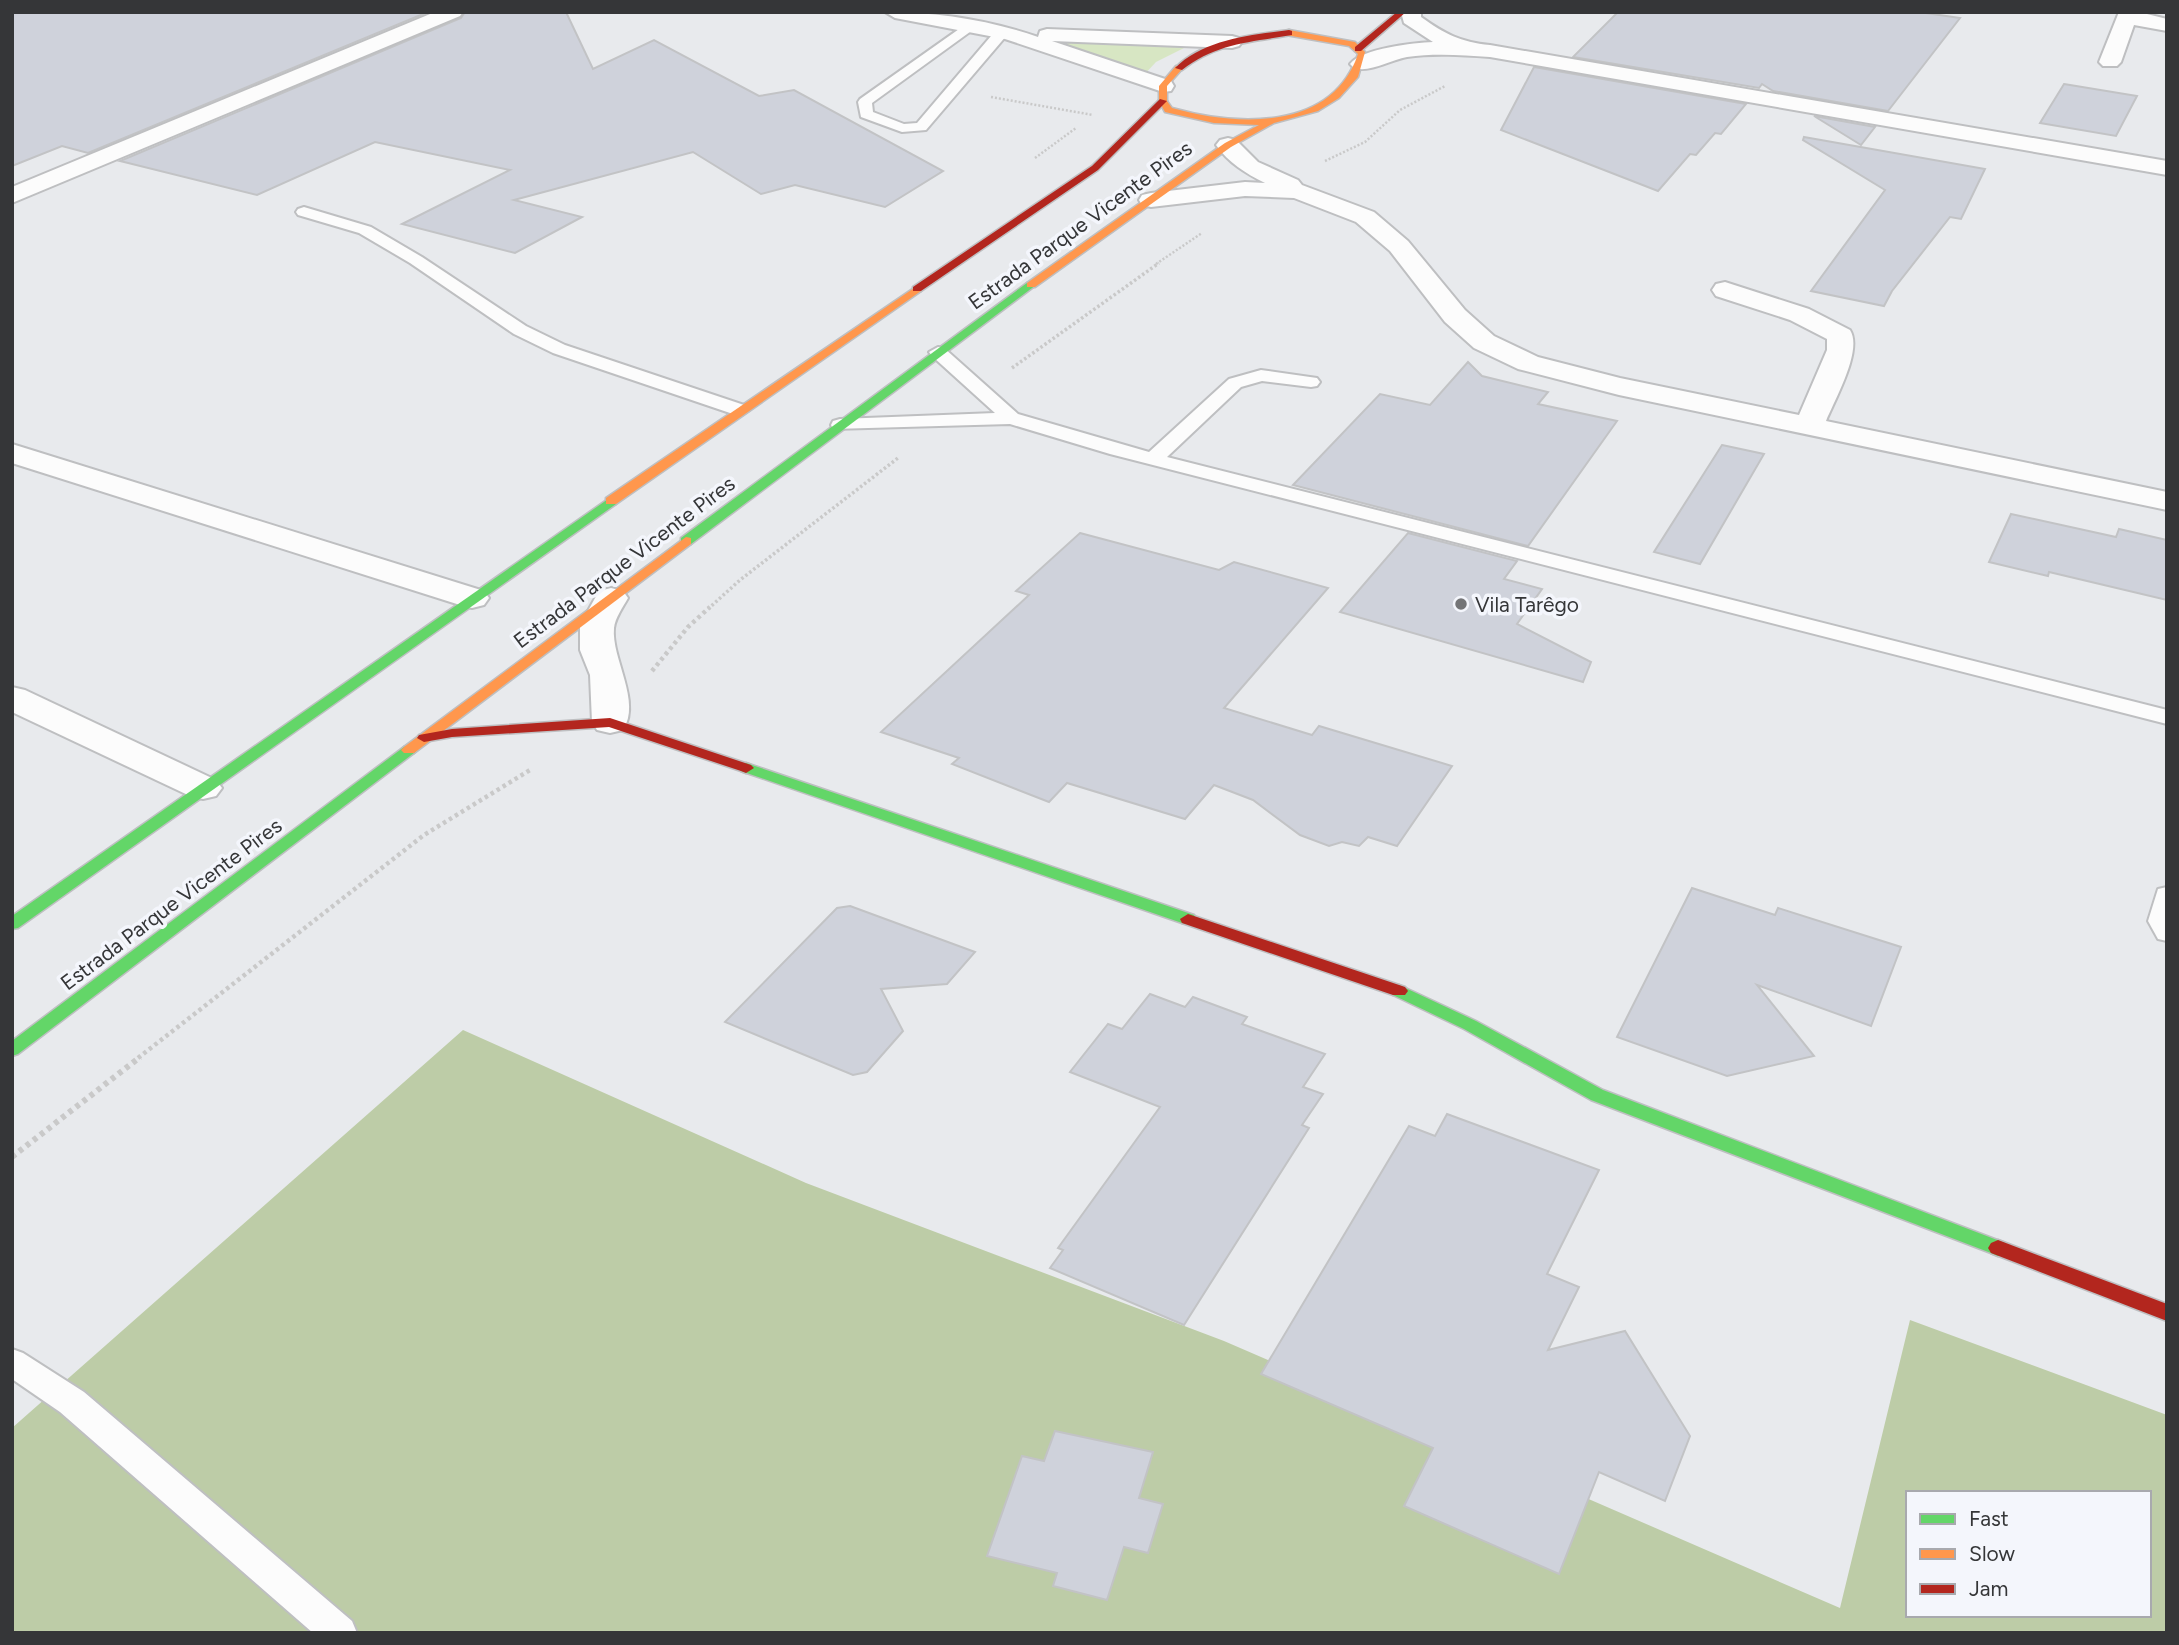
<svg xmlns="http://www.w3.org/2000/svg" width="2179" height="1645" viewBox="0 0 2179 1645" font-family="Figtree,sans-serif">
	<rect width="100%" height="100%" fill="#e8eaed"/>
	<path fill="#d7e6c3" d="M1028,38L1186,47L1156,62L1141,78Z"/>
	<path fill="#bdcca7" fill-rule="evenodd" d="M463,1030L806,1183L1224,1341L1840,1608L1910,1320L2167,1415V1633H12V1428ZM1908,1493H2149V1615H1908Z"/>
	<g fill="#cfd2db" stroke="#c2c3c5" stroke-width="2">
		<path d="M12,12H428L88,153L62,146L12,166Z"/>
		<path d="M465,12H566L593,69L654,40L759,96L794,90L943,171L885,207L795,185L761,194L693,152L514,200L582,217L515,253L402,224L510,170L375,142L257,195L120,161L461,18Z"/>
		<path d="M1618,12H1919L1960,18L1888,111L1773,91L1762,84L1759,88L1573,57Z"/>
		<path d="M1534,67L1746,104L1721,134L1715,133L1696,155L1690,154L1658,191L1501,130Z"/>
		<path d="M2064,84L2137,96L2116,136L2040,123Z"/>
		<path d="M1814,116L1875,127L1861,145Z"/>
		<path d="M1804,137L1985,169L1961,219L1950,217L1892,291L1884,306L1811,291L1885,190L1803,140Z"/>
		<path d="M1468,362L1482,376L1548,392L1538,404L1617,421L1528,546L1293,485L1380,394L1430,405Z"/>
		<path d="M1722,445L1764,454L1700,564L1654,552Z"/>
		<path d="M2011,514L2116,537L2119,529L2167,540V600L2049,572L2048,576L1989,562Z"/>
		<path d="M1080,533L1219,570L1234,562L1328,588L1224,708L1312,735L1319,726L1452,766L1397,846L1368,837L1359,846L1342,842L1329,846L1300,835L1253,800L1214,785L1185,819L1067,783L1049,802L952,764L959,758L881,732L1029,595L1016,591Z"/>
		<path d="M1408,533L1517,561L1504,579L1542,589L1517,624L1591,662L1583,682L1340,612Z"/>
		<path d="M1692,888L1775,915L1778,908L1901,947L1871,1026L1757,985L1814,1056L1727,1076L1617,1037Z"/>
		<path d="M850,906L975,952L947,984L881,989L903,1031L867,1072L853,1075L725,1022L837,908Z"/>
		<path d="M1150,994L1185,1007L1193,997L1247,1017L1242,1024L1325,1054L1303,1087L1323,1094L1302,1125L1309,1128L1184,1325L1050,1268L1063,1250L1058,1248L1160,1107L1070,1072L1108,1024L1122,1029Z"/>
		<path d="M1447,1114L1599,1170L1547,1274L1579,1287L1548,1350L1625,1331L1690,1436L1665,1501L1599,1472L1559,1574L1404,1506L1433,1448L1261,1374L1409,1126L1435,1136Z"/>
		<path d="M1055,1431L1153,1452L1139,1498L1163,1504L1148,1553L1124,1547L1107,1600L1053,1586L1057,1573L987,1556L1022,1456L1044,1461Z"/>
	</g>
	<g fill="none" stroke-linecap="round" stroke-linejoin="round">
		<g stroke="#bebfc1" stroke-width="4">
			<g id="lane">
				<path d="M969,22L975,26L974,29L872,103L873,112L904,124L917,123L997,29H1007V35L926,130L902,132L861,117L858,102L860,99Z"/>
				<path d="M304,207L371,227L422,257L526,326L565,345L747,406L749,410L740,416L733,414L553,353L514,334L410,263L359,233L298,215L296,212L298,209Z"/>
				<path d="M938,347L944,348L1018,414L1149,452L1229,379L1261,370L1317,378L1320,382L1317,386L1311,387L1262,381L1241,387L1167,457L2167,710V724L1110,454L1010,424L833,429L831,425L833,421L840,419L995,413L932,356L929,352Z"/>
				<path d="M2167,887V941L2158,939L2148,921L2158,889Z"/>
				<path d="M12,1349L23,1353L84,1392L352,1621L357,1633H313L60,1412L12,1379Z"/>
			</g>
		</g>
		<g stroke="#bebfc1" stroke-width="4">
			<g id="street">
				<path d="M435,12H463L460,16L12,203V187Z"/>
				<path d="M885,12C937,12 989,20 1038,37L1040,31L1047,29L1232,36L1239,38L1242,42L1239,46L1232,48L1052,41L1171,81L1174,86L1171,91L1163,92L1005,39L895,18Z"/>
				<path d="M1401,12H1421V17C1445,34 1460,42 1490,45L2167,161V175L1490,57C1462,55 1434,53 1407,57C1390,60 1370,73 1354,68L1350,64C1362,48 1414,43 1433,42L1404,23Z"/>
				<path d="M2119,12H2139L2167,19V31L2134,25L2121,62L2117,66H2103L2099,62Z"/>
				<path d="M1228,138L1236,140L1258,162L1298,180L1302,185L1374,212L1408,241L1465,310L1494,336L1538,357L1620,378L1799,415L1827,350V339L1790,320L1716,296L1712,290L1716,284L1725,282L1809,309L1850,330C1863,350 1835,399 1826,421L2167,492V510L1619,395L1518,369L1474,348L1445,322L1390,251L1356,222L1294,198L1245,196L1151,207L1142,205L1139,200L1142,195L1151,193L1245,182L1265,183C1245,173 1229,163 1216,145L1220,140Z"/>
				<path d="M12,444L484,591L489,598L484,605L472,608L460,605L12,463Z"/>
				<path d="M611,588L623,591L628,598C623,607 615,618 614,628C611,658 642,702 623,730L610,733L597,730L592,722L590,675L580,650V625L599,591Z"/>
				<path d="M12,687L25,690L216,780L222,788L216,796L203,799L190,796L12,712Z"/>
			</g>
		</g>
		<g stroke="#bebfc1" stroke-width="3">
			<g id="fast">
				<path d="M1027,283L1036,285L691,544H681V538Z"/>
				<path d="M611,497L616,498V504L18,928L12,929V916Z"/>
				<path d="M409,745L414,747L417,750L414,753L18,1054L12,1056V1041L404,747Z"/>
				<path d="M746,763L1194,915L1196,919L1188,924L1182,923L741,771L738,768Z"/>
				<path d="M1399,985L1476,1021L1603,1090L2005,1243L2008,1248L2005,1253L1998,1256L1991,1253L1591,1100L1464,1029L1393,995L1390,991L1393,987Z"/>
			</g>
		</g>
		<g stroke="#bebfc1" stroke-width="3">
			<g id="slow">
				<path d="M1289,30L1355,42L1365,52L1358,77L1339,98L1318,111L1274,123L1231,147L1035,287H1027V283L1225,143L1259,125L1214,123L1165,112L1159,101V86L1176,66L1183,68L1167,86V101L1172,108C1236,126 1332,132 1358,54L1349,46L1286,35V31Z"/>
				<path d="M917,286L921,287V291L616,504H606V498Z"/>
				<path d="M686,537L691,538V544L414,753H404L401,750L404,747Z"/>
			</g>
		</g>
		<g stroke="#bebfc1" stroke-width="3">
			<g id="jam">
				<path d="M1397,12H1406L1361,51H1355V47Z"/>
				<path d="M1289,30L1292,31V35C1251,42 1216,43 1182,70L1175,68C1204,39 1250,35 1289,30Z"/>
				<path d="M1160,99L1167,101L1098,170L921,291H913V287L1092,166Z"/>
				<path d="M610,718L751,765L754,768L746,773L741,771L609,727L452,737L424,742L417,738L419,735L452,729Z"/>
				<path d="M1188,914L1405,987L1408,991L1405,995H1393L1182,923L1180,919Z"/>
				<path d="M1998,1240L2167,1304V1321L1991,1253L1988,1248L1991,1243Z"/>
			</g>
		</g>
		<g stroke="#c9c9c9" stroke-width="2.5" stroke-dasharray="2 2" stroke-linecap="butt">
			<path d="M991,97L1093,115"/>
			<path d="M1035,158L1076,128"/>
			<path d="M1325,161L1365,142L1400,110L1445,86"/>
			<path d="M1156,264L1202,233"/>
		</g>
		<g stroke="#c9c9c9" stroke-width="3.5" stroke-dasharray="2.5 2.5" stroke-linecap="butt">
			<path d="M1012,368L1159,263"/>
			<path d="M708,609L740,580L898,458"/>
		</g>
		<g stroke="#c9c9c9" stroke-width="4.5" stroke-dasharray="3.5 3.5" stroke-linecap="butt">
			<path d="M652,671L688,627L710,607"/>
			<path d="M138,1058L424,835L530,770"/>
		</g>
		<path stroke="#c9c9c9" stroke-width="6" stroke-dasharray="4.5 4.5" stroke-linecap="butt" d="M12,1157L140,1057"/>
		<use href="#lane" fill="#fcfcfc" fill-rule="evenodd"/>
		<use href="#street" fill="#fcfcfc" fill-rule="evenodd"/>
		<use href="#fast" fill="#63d668" fill-rule="evenodd"/>
		<use href="#slow" fill="#ff974d" fill-rule="evenodd"/>
		<use href="#jam" fill="#b3261e" fill-rule="evenodd"/>
	</g>
	<circle fill="#747577" stroke="#f4f6fc" stroke-width="2.5" cx="1461" cy="604" r="7"/>
	<g text-anchor="middle" dominant-baseline="central" stroke-width="7" stroke-linejoin="round" paint-order="stroke">
		<g font-size="21" fill="#353638" stroke="#f4f6fc">
			<text transform="translate(1080 225) rotate(-36)">Estrada Parque Vicente Pires</text>
			<text transform="translate(624 562) rotate(-37)">Estrada Parque Vicente Pires</text>
			<text transform="translate(171 904) rotate(-37)">Estrada Parque Vicente Pires</text>
		</g>
		<g font-size="21" fill="#353638" stroke="#f4f6fc" text-anchor="start">
			<text x="1475" y="604">Vila Tarêgo</text>
		</g>
	</g>
	<rect width="2179" height="1645" fill="none" stroke="#353638" stroke-width="28"/>
	<rect x="1906" y="1491" width="245" height="126" fill="#f4f6fc" stroke="#a8a9ae" stroke-width="2"/>
	<rect x="1920" y="1514" width="35" height="10" fill="#63d668" stroke="#a8a9ae" stroke-width="2"/>
	<text x="1969" y="1526" font-size="21" fill="#353638">Fast</text>
	<rect x="1920" y="1549" width="35" height="10" fill="#ff974d" stroke="#a8a9ae" stroke-width="2"/>
	<text x="1969" y="1561" font-size="21" fill="#353638">Slow</text>
	<rect x="1920" y="1584" width="35" height="10" fill="#b3261e" stroke="#a8a9ae" stroke-width="2"/>
	<text x="1969" y="1596" font-size="21" fill="#353638">Jam</text>
</svg>
